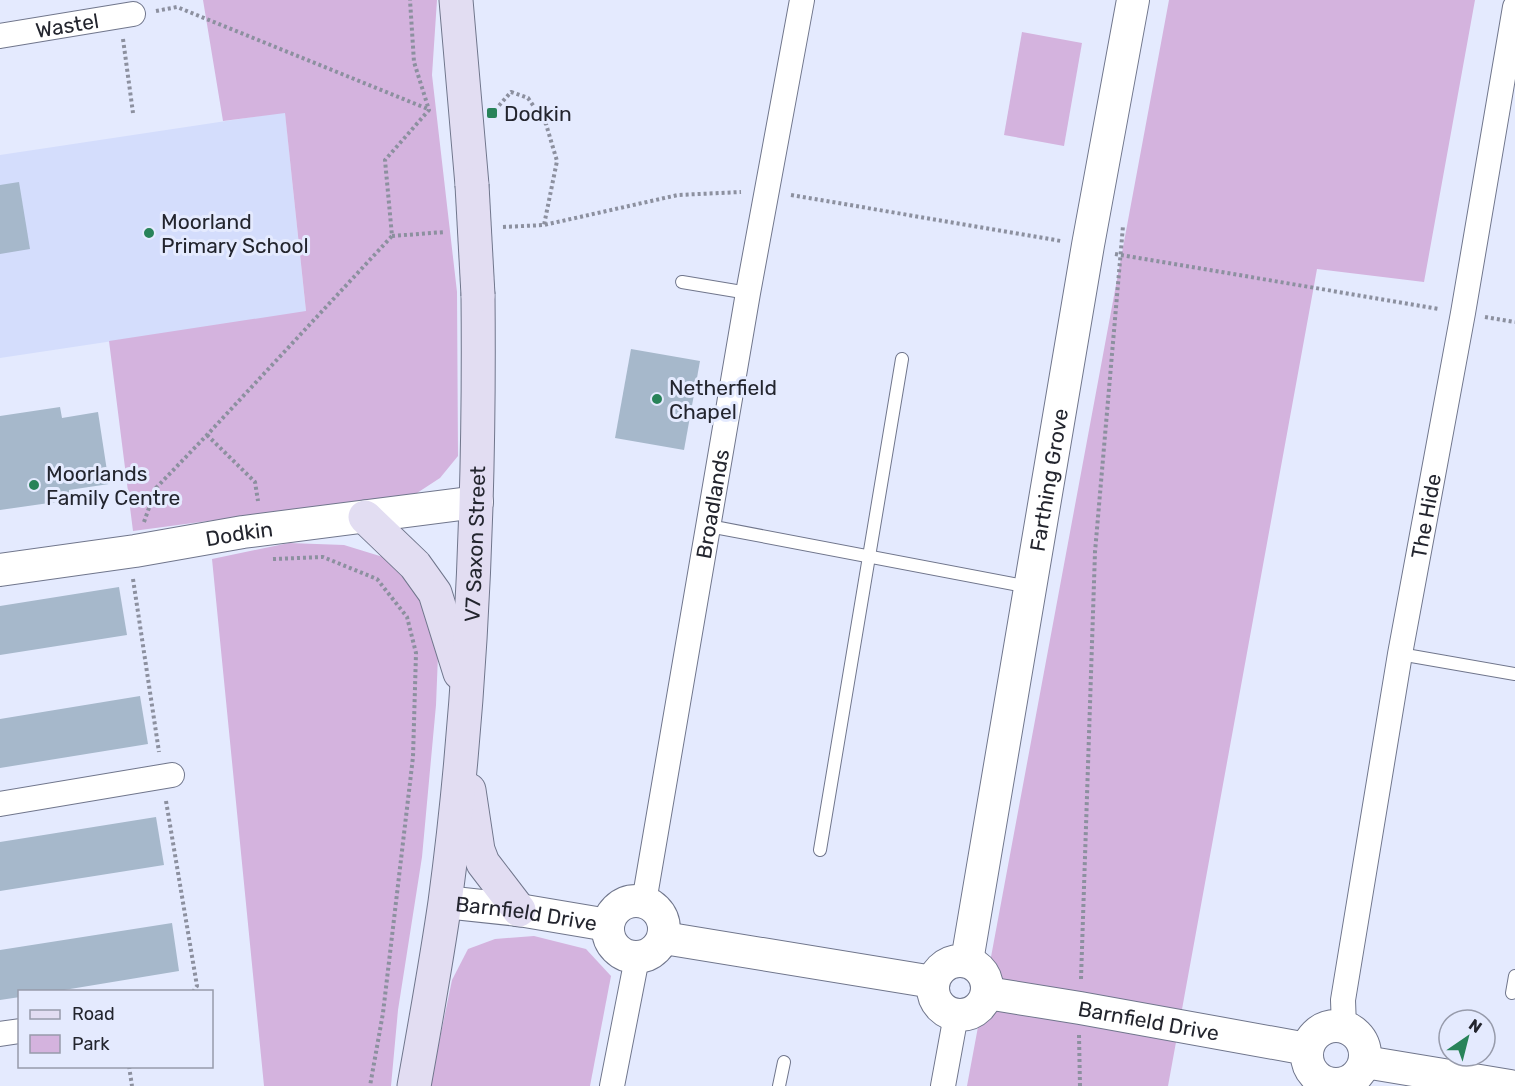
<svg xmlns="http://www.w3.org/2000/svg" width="1515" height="1086" viewBox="0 0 1515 1086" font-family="Rubik,sans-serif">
	<rect width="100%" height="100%" fill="#e4eafe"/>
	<path fill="#d4ddfc" d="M285,112L306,312L0,358V155Z"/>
	<g fill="#d4b3de">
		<path d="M203,0H437L432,75L457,292L458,456L440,478L417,493L337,507L253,515L133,531L109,341L306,311L285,113L223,121Z"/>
		<path d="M1169,0H1475L1424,282L1317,269L1168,1086H967Z"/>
		<path d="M1022,32L1082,43L1064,146L1004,135Z"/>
		<path d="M289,543L344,545L383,557L405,572L428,603L438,655L436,705L422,857L398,1010L391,1086H264L212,559Z"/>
		<path d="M534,936L586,949L611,976L590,1086H430L452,980L468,949L495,939Z"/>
	</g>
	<g fill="#a6b8cb">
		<path d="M19,182L30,249L0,254V185Z"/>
		<path d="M631,349L700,361L684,450L615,438Z"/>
		<path d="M60,407L62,418L98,412L109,484L69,490L70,500L0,510V416Z"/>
		<path d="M119,587L127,635L0,655V606Z"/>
		<path d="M140,696L148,744L0,768V719Z"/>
		<path d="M156,817L164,865L0,891V842Z"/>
		<path d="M172,923L179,971L52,992H20V997L0,1000V950Z"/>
	</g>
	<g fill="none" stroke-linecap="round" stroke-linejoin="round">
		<g stroke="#70768c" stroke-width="14">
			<g id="service">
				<path d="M682,282L748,293"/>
				<path d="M709,526L1029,587"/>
				<path d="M1400,654L1515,674"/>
				<path d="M820,850L902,359"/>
				<path d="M1512,993L1515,976"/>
				<path d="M779,1086L784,1062"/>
			</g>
		</g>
		<g stroke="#70768c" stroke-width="26">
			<g id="minor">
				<path id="s1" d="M0,36L133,14"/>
				<path d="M0,804L172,775"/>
				<path id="s2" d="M644,902L748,293L802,0"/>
				<path id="s3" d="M1344,1027L1343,1000L1400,654L1463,313L1515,7"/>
				<path d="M0,1034L20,1031"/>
				<path d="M612,1086L637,958"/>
				<path d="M943,1086L956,1015"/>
				<path d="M1331,1086L1332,1084"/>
			</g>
		</g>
		<g stroke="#70768c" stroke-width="34">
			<g id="tertiary">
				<path id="s4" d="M0,570L135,551L243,532L477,502"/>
				<circle cx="636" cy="929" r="28"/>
				<path id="s5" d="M445,902L519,910L608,925"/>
				<path d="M664,938L933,982"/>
				<circle cx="960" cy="988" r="27"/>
				<path id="s6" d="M967,961L1088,245L1133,0"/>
				<path id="s7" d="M987,993L1080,1008L1307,1049"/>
				<circle cx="1336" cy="1055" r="29"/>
				<path d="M1365,1062L1510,1086"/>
			</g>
		</g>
		<g stroke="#70768c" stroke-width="35">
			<g id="secondary">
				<path d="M456,0L472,185"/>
				<path d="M365,517L415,565L435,593L460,673"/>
				<path d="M469,790L478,850L483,863L519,910"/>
				<path id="s8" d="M414,1086C425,1025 436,964 445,902C472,701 480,498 478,295"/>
			</g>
		</g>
		<g stroke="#8c909f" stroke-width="4" stroke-dasharray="3 3" stroke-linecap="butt">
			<path d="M156,11L177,7L428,109"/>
			<path d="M123,39L133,113"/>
			<path d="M495,110L511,92L528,98L546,124L557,161L544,225"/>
			<path d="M791,195L1061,241"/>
			<path d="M503,227L544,225L678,195L741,192"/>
			<path d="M392,236L445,232"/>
			<path d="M1115,254L1439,309"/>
			<path d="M1485,317L1515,322"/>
			<path d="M207,435L255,482L258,501"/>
			<path d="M144,522L156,488L207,435L392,236L385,160L429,110L414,62L410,0"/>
			<path d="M273,559L323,557L377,579L407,617L416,653L413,757L383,1013L370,1086"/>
			<path d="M133,579L159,752"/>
			<path d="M166,801L197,986L193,992"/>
			<path d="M1081,979L1095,552L1123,226"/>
			<path d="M1079,1035L1080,1086"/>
			<path d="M129,1066L132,1086"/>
		</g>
		<use href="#service" stroke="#fff" stroke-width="12"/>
		<use href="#minor" stroke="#fff" stroke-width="24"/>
		<use href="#tertiary" stroke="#fff" stroke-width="32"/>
		<use href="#secondary" stroke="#e2ddf2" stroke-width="33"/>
		<g stroke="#70768c" stroke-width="35" stroke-linecap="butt">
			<path id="secondary-bridge" d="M472,185L478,295"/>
		</g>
		<use href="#secondary-bridge" stroke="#e2ddf2" stroke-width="33"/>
	</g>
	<g fill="#288359" stroke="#e4eafe" stroke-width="2">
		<rect x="486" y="107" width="12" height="12" rx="3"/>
		<circle cx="149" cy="233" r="6"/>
		<circle cx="657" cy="399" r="6"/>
		<circle cx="34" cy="485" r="6"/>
	</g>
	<g text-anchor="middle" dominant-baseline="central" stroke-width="6" stroke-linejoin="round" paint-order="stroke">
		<g font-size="21" fill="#23252e" stroke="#e4eafe">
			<text stroke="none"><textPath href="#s1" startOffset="68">Wastel</textPath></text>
			<text stroke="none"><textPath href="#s6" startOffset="488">Farthing Grove</textPath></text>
			<text stroke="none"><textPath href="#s2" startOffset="404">Broadlands</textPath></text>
			<text stroke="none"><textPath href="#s3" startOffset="518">The Hide</textPath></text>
			<text stroke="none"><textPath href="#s4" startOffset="242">Dodkin</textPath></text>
			<text stroke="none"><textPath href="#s8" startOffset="546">V7 Saxon Street</textPath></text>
			<text stroke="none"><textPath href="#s5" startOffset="82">Barnfield Drive</textPath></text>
			<text stroke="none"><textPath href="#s7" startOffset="164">Barnfield Drive</textPath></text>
		</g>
		<g font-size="21" fill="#23252e" stroke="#e4eafe" text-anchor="start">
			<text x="504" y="113">Dodkin</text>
			<text x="161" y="221">Moorland<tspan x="161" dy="24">Primary School</tspan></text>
			<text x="669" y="387">Netherfield<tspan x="669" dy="24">Chapel</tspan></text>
			<text x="46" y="473">Moorlands<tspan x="46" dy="24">Family Centre</tspan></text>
		</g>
	</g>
	<rect x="18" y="990" width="195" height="78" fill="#e4eafe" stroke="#979bab" stroke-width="1.5"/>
	<rect x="30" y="1010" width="30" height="9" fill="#e2ddf2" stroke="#979bab" stroke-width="1.5"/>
	<text x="72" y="1020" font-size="18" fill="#23252e">Road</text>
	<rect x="30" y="1035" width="30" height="18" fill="#d4b3de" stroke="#979bab" stroke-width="1.5"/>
	<text x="72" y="1050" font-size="18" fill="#23252e">Park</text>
	<g transform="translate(1467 1038) rotate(35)"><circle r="28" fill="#e4eafe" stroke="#979bab" stroke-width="1.5"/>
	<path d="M0-4.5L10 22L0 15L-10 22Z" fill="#288359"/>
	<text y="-9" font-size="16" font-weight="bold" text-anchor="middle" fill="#23252e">N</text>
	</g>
</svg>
